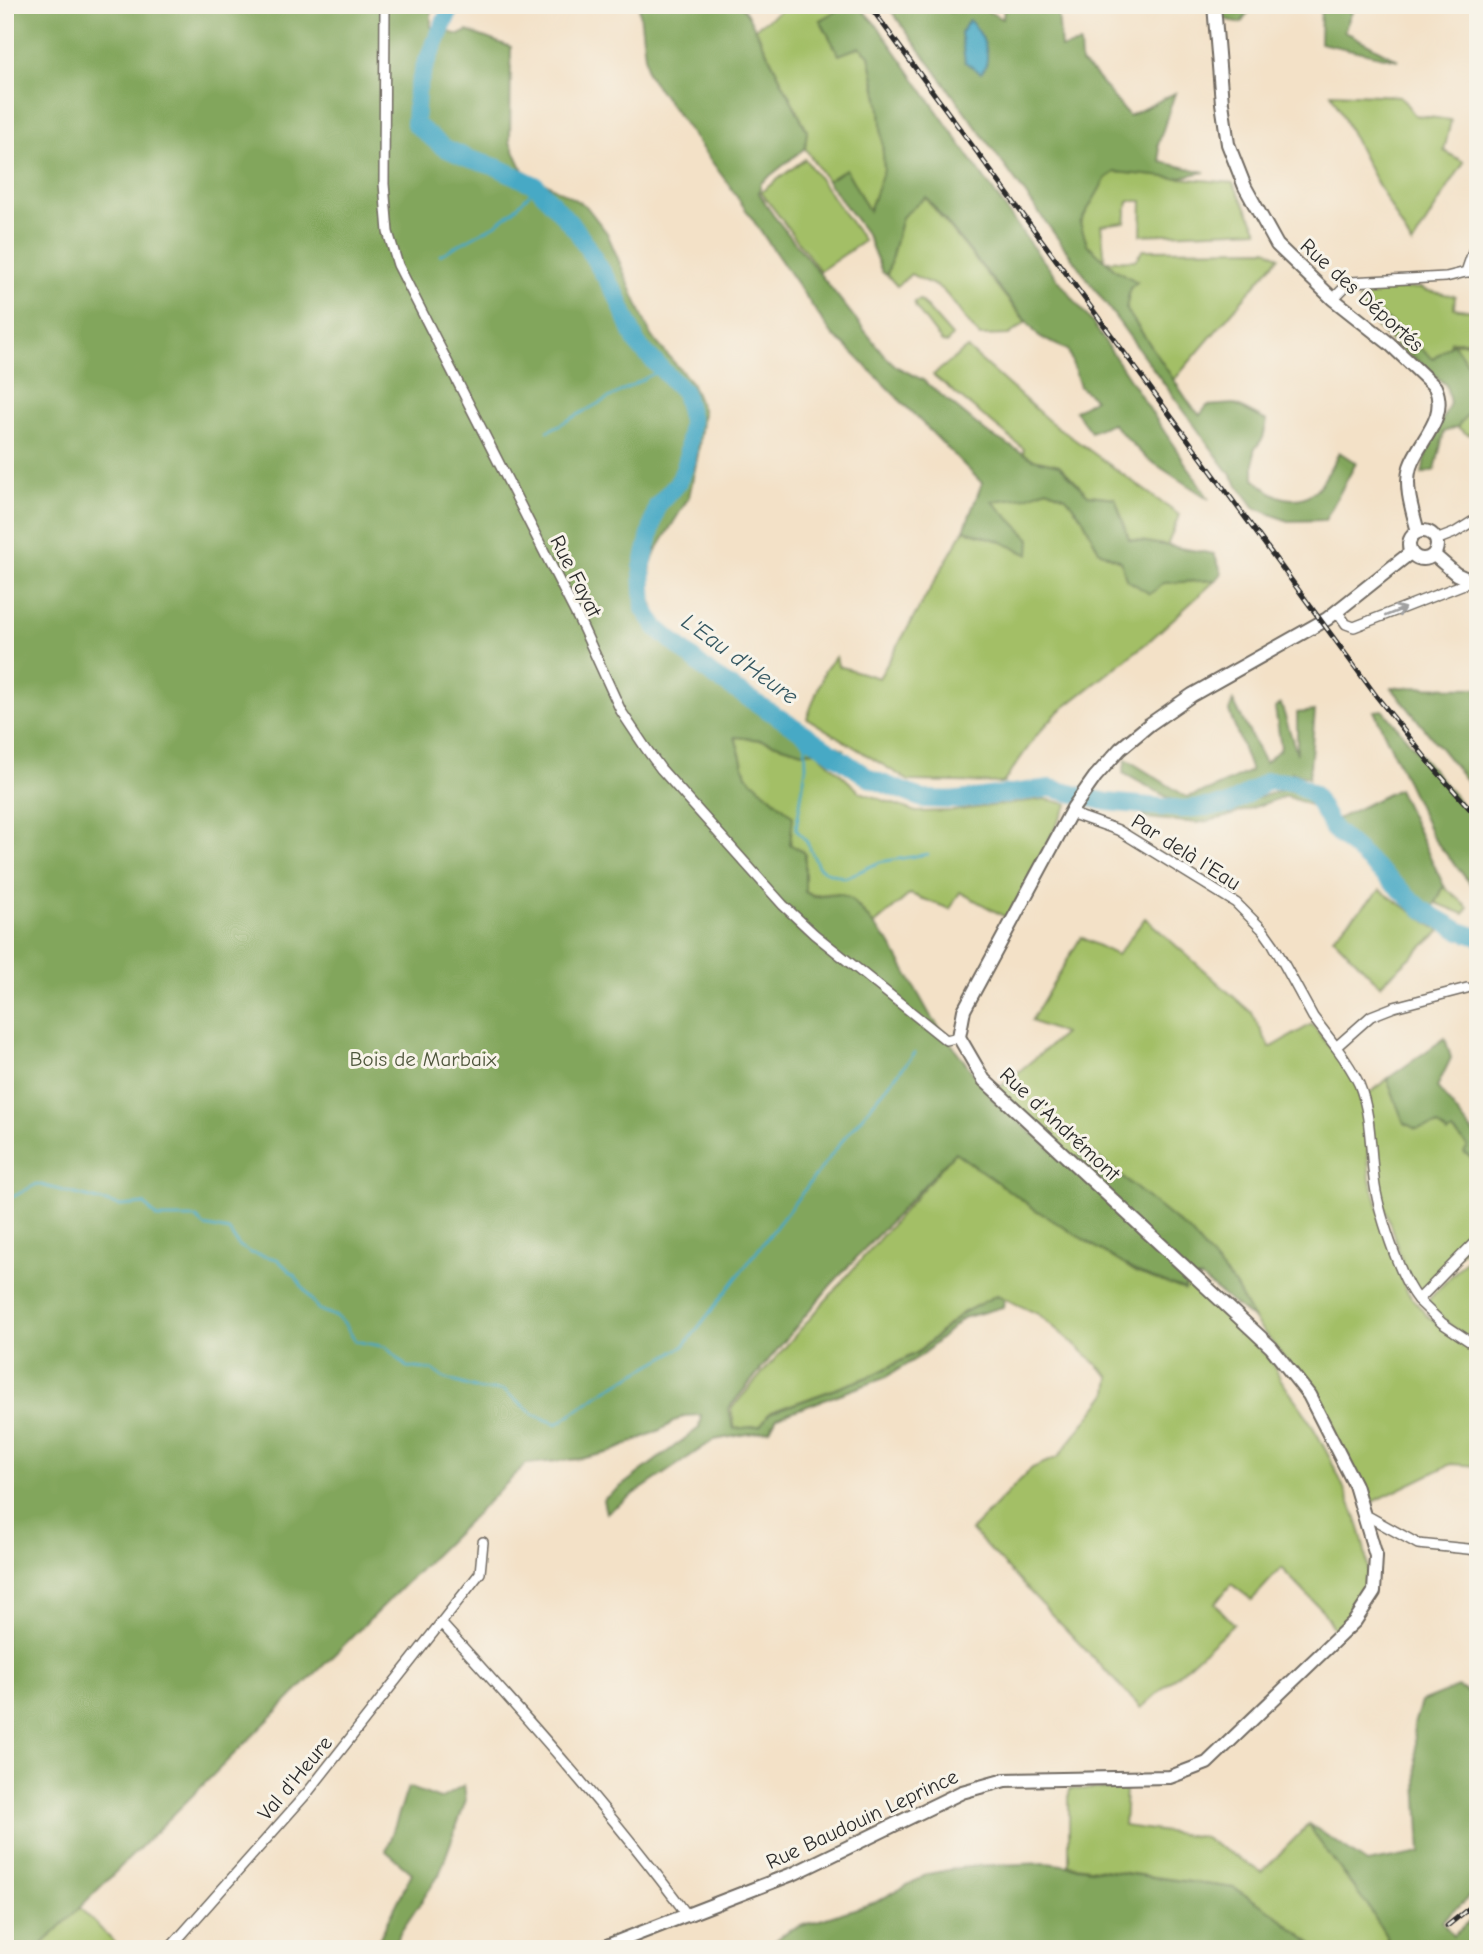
<svg xmlns="http://www.w3.org/2000/svg" width="1483" height="1954" viewBox="0 0 1483 1954" font-family="'Comic Neue',sans-serif">
	<rect width="100%" height="100%" fill="#f7f3e8"/>
	<filter id="ink" filterUnits="userSpaceOnUse"><feTurbulence type="fractalNoise" baseFrequency=".0143" numOctaves="2"/><feDisplacementMap in="SourceGraphic" scale="14" xChannelSelector="R" yChannelSelector="G"/><feConvolveMatrix kernelMatrix="1 2 1 2 8 2 1 2 1" color-interpolation-filters="sRGB"/></filter>
	<filter id="wash" filterUnits="userSpaceOnUse"><feTurbulence type="fractalNoise" baseFrequency=".00686" numOctaves="4" result="noise"/><feDisplacementMap in="SourceGraphic" scale="28" xChannelSelector="R" yChannelSelector="G"/><feGaussianBlur stdDeviation="1.57" result="paint"/><feColorMatrix in="noise" values="0 0 0 0 0 0 0 0 0 0 0 0 0 0 0 0 0 1.4 0 .05"/><feComposite in="paint" operator="in"/></filter>
	<g filter="url(#wash)">
		<rect width="100%" height="100%" fill="#f3e1c7"/>
		<g fill="#a3bf66" stroke="#677548" stroke-width="2">
			<path d="M789,5H848L820,20L860,47L869,55L880,109L884,170L869,211L846,170L827,181L805,148L807,131L755,28Z"/>
			<path d="M1331,93L1400,96L1415,115L1451,120L1444,151L1464,162L1412,245L1371,172Z"/>
			<path d="M805,159L864,241L820,271L761,192Z"/>
			<path d="M1115,172L1233,183L1258,230L1141,235L1142,201H1128L1125,222L1101,225L1105,261L1135,260L1143,250L1267,249L1279,257L1174,380L1126,309L1130,288L1137,282L1116,270L1087,244L1080,223L1106,177Z"/>
			<path d="M925,197L1026,322L1009,335L980,336C966,323 953,299 941,289C934,284 920,280 911,274L897,286L887,275L902,217Z"/>
			<path d="M1474,276H1478V436L1467,434L1457,427L1474,406L1466,393L1472,370L1453,343H1472V341H1451L1442,382C1421,368 1361,322 1359,299L1366,291L1423,288L1424,290L1455,296L1454,308L1473,311Z"/>
			<path d="M920,300L952,336L947,343L942,342L916,308L914,302Z"/>
			<path d="M967,348L1049,421L1179,515L1167,546L1129,539L1115,498L1088,495L1059,465L1033,459L1023,453L1024,449L933,375Z"/>
			<path d="M1047,489L1066,497L1083,519L1099,551L1164,583L1216,580L1148,642L1056,714L1037,735L1003,783L909,781L807,718L825,670L836,656L838,666L879,678L964,530L1000,541L1029,555V538L991,501L1026,497Z"/>
			<path d="M735,736L762,740L803,752L816,751L860,792L916,812L953,811L1044,799L1068,804L1007,918L960,892L950,909L910,894L874,925C864,914 854,897 839,894C826,891 818,899 805,892V853L790,845L792,816L746,775Z"/>
			<path d="M1444,886L1468,907L1464,914L1436,903Z"/>
			<path d="M1380,890L1440,931L1380,985L1333,937Z"/>
			<path d="M1145,918L1252,1013L1270,1048L1312,1024L1357,1082L1365,1120L1370,1179L1399,1275L1408,1293L1427,1316L1478,1354V1466L1451,1464L1371,1503L1369,1510L1318,1400L1254,1320L1234,1284L1084,1155L1071,1157L998,1089L1064,1034L1031,1021L1081,937L1117,955Z"/>
			<path d="M1387,1079L1404,1123C1424,1134 1435,1119 1452,1130C1458,1134 1464,1141 1469,1146L1465,1152L1478,1164V1235L1425,1289L1419,1292L1408,1279L1378,1188L1366,1096Z"/>
			<path d="M955,1152L1036,1210L1138,1273L1185,1290L1186,1282L1191,1281L1272,1361C1279,1382 1294,1396 1306,1415C1330,1455 1383,1554 1363,1600C1358,1613 1346,1625 1336,1633L1323,1611L1281,1568L1252,1600L1231,1584L1215,1604L1234,1624L1141,1708L971,1530L1032,1468L1058,1457L1108,1392L1110,1377L1080,1349L1038,1314L997,1295L960,1314L918,1352L871,1376L770,1412L760,1426L735,1429L731,1409Z"/>
			<path d="M1478,1248V1345L1450,1325L1428,1304L1429,1299Z"/>
			<path d="M1069,1789H1126L1124,1826L1202,1837L1262,1872L1309,1824L1314,1834L1367,1905L1388,1939L1381,1949H1318L1274,1913L1234,1888L1069,1865Z"/>
			<path d="M79,1907L121,1949H38Z"/>
		</g>
		<g fill="#82a65b" stroke="#566843" stroke-width="2">
			<path d="M5,5H431V27L459,35L467,31L511,47L510,142L523,170L586,206L607,233L651,336L691,382L703,412L698,454L689,497L656,551L651,564L649,587L653,608L669,648L736,698L843,749L803,752L762,740L735,737L746,775L793,816L790,844L805,853V892L814,897L839,894L851,899L890,943L930,1015L994,1101L1063,1159L1084,1155L1090,1151L1190,1232L1234,1284L1254,1320L1201,1278L1186,1282L1185,1290L1138,1273L1036,1210L955,1152L830,1286L728,1409L734,1429L760,1426L770,1413L871,1376L919,1352L961,1314L997,1295L1004,1299L1003,1307L963,1318L922,1355L884,1378L777,1417L770,1430L714,1440L606,1513L603,1500L699,1428L701,1415L684,1416L660,1430L611,1452L580,1459L526,1464L38,1949H5Z"/>
			<path d="M639,5H741L750,19L807,131L805,148L761,183L759,193L773,215L885,356L897,367L923,380L986,432L1033,459L1059,465L1088,495L1115,498L1129,539L1214,554L1222,573L1216,580L1164,583L1150,594L1126,579L1121,561L1099,551L1083,519L1066,497L1047,489L1026,497L992,501L1030,539L1029,555L1000,541L964,530L982,483L845,345L833,336L726,181L647,73Z"/>
			<path d="M848,5H858L879,28L1031,245L1094,325L1209,499L1146,458L1112,423L1091,432L1075,411L1095,399L1080,387L1068,350L1039,337L926,197L902,217L887,275L882,272L867,235L827,181L846,169L869,211L884,169L880,109L876,87L869,55L860,47L839,55L820,20Z"/>
			<path d="M887,5H942L950,12C974,5 981,7 1003,19L1004,5H1052L1058,13L1061,48L1080,44L1081,63L1093,73L1129,116L1175,93L1158,145L1161,162L1205,172L1175,178L1115,172L1106,178L1080,223L1087,244L1116,270L1137,282L1130,288L1126,309L1192,407L1200,415L1207,406L1234,404L1267,421L1263,438L1254,450V479C1261,484 1272,495 1281,497C1315,507 1326,477 1339,452L1356,463L1325,520L1288,521L1255,508Z"/>
			<path d="M1222,5H1254L1241,23L1222,19Z"/>
			<path d="M1321,5H1355L1344,31L1398,60L1320,43Z"/>
			<path d="M1365,306L1377,311L1433,359L1453,343L1472,370L1466,393L1474,406L1457,427L1444,432L1435,470L1422,474L1426,455L1450,403L1446,385L1370,319Z"/>
			<path d="M1391,687L1478,688V795Z"/>
			<path d="M1233,701L1265,763L1281,748L1275,708L1281,704L1297,754V713L1315,711L1309,778L1292,772L1294,785L1252,788L1224,801L1183,806L1123,773L1126,759L1187,797L1210,790L1251,771L1229,711Z"/>
			<path d="M1383,710L1478,824V893L1433,838L1374,711Z"/>
			<path d="M1286,789L1314,799L1312,806L1286,796L1223,818L1198,823L1145,818L1143,813L1203,814Z"/>
			<path d="M1398,789L1444,886L1432,910L1362,851L1335,820Z"/>
			<path d="M1445,1038L1451,1058L1437,1087L1478,1139V1164L1464,1152L1468,1146L1453,1131L1448,1134L1438,1125L1416,1129L1404,1123L1387,1079Z"/>
			<path d="M1458,1687L1478,1698V1889L1442,1921L1453,1936L1478,1914V1931L1463,1949H1381L1388,1939L1367,1905L1314,1834L1311,1825L1367,1863L1421,1853L1414,1724L1421,1702Z"/>
			<path d="M464,1785L466,1800L439,1875L398,1936L392,1949H374L412,1873L386,1851L408,1787L440,1799Z"/>
			<path d="M1047,1863L1234,1888L1274,1913L1318,1949H765L789,1930L876,1902L928,1874L969,1866Z"/>
		</g>
		<path fill="#46a9c5" stroke="#386a78" stroke-width="2" d="M969,20C982,32 995,58 981,73L965,62L961,33Z"/>
		<g fill="none" stroke-linecap="round" stroke-linejoin="round">
			<g stroke="#46a9c5" stroke-width="2.5">
				<path d="M5,17L18,5"/>
				<path d="M440,255L495,225L514,210L537,186"/>
				<path d="M548,431L662,369"/>
				<path d="M805,734L806,767L796,829L807,842L818,866L824,871L845,878L880,862L928,854"/>
				<path d="M5,1201L37,1184L121,1206L145,1204L157,1218H197L204,1226L229,1231L238,1245L251,1253L277,1259L295,1276L318,1309L337,1317L345,1324L355,1341L386,1347L407,1367L433,1370L444,1378L481,1390H503L535,1415L557,1424L606,1390L684,1346L846,1136L915,1053"/>
			</g>
			<path stroke="#46a9c5" stroke-width="18" d="M452,5L424,68L417,91L415,124L443,147L467,158L499,168L537,186L577,231L617,296L637,344L684,392L691,421L687,461L680,480L657,506L642,568L644,609L657,628L712,675L796,728L869,778L923,799L959,800L1050,788L1107,802L1183,809L1229,805L1268,781L1293,782L1314,795L1333,829L1422,909L1460,931L1478,937"/>
		</g>
	</g>
	<g filter="url(#ink)">
		<g fill="none" stroke-linecap="round" stroke-linejoin="round">
			<g stroke="#716b62" stroke-width="12">
				<g id="street">
					<path d="M385,5L384,184L388,232L398,265L583,628L621,711L645,747L661,769L783,905L814,934L946,1040L959,1037"/>
					<path d="M1466,272H1478"/>
					<path d="M1333,299L1350,282L1446,277L1466,272L1478,237"/>
					<path d="M1436,540L1454,533L1478,518"/>
					<path d="M1337,611L1346,624L1354,627L1472,581"/>
					<path d="M1070,813L1118,830L1236,903L1263,930L1273,944L1313,1017L1336,1047L1371,1016L1394,1007L1467,988"/>
					<path d="M1336,1047C1344,1058 1353,1071 1359,1084C1371,1113 1370,1148 1374,1179C1377,1208 1400,1279 1418,1300L1478,1239"/>
					<path d="M1418,1300L1442,1323L1478,1347"/>
					<path d="M1364,1514L1418,1544L1478,1550"/>
					<path d="M441,1623C527,1718 612,1813 688,1916"/>
					<path d="M169,1949L308,1792L480,1573L483,1542"/>
				</g>
			</g>
			<g stroke="#716b62" stroke-width="16">
				<g id="secondary">
					<path d="M1214,5L1222,103L1228,144L1245,187L1277,245L1333,299L1390,344L1435,387C1449,418 1419,440 1410,467C1404,488 1413,512 1418,532"/>
					<circle cx="1423" cy="545" r="14"/>
					<path d="M1434,555L1456,574L1478,584"/>
					<path d="M599,1949L795,1873L962,1792L1005,1780L1170,1777L1207,1763L1355,1621L1374,1592L1376,1556L1355,1485L1309,1395L1271,1347L984,1080L959,1037L964,1010L1073,808L1095,777L1120,749L1150,724L1192,695L1327,619L1410,553"/>
				</g>
			</g>
			<use href="#street" stroke="#fff" stroke-width="9"/>
			<use href="#secondary" stroke="#fff" stroke-width="12"/>
			<g stroke="#2b2b2b" stroke-width="5">
				<g id="rail">
					<path d="M869,5L1377,697L1433,767L1478,818"/>
					<path d="M1447,1926L1478,1901"/>
				</g>
			</g>
			<use href="#rail" stroke="#f7f3e8" stroke-width="2.5" stroke-dasharray="8" stroke-linecap="butt"/>
		</g>
		<defs><path id="oneway-shaft" d="M-6 0H5M1.5-3L5.5 0L1.5 3" fill="none" stroke-width="1.6" stroke-linecap="round" stroke-linejoin="round" transform="scale(1.75)"/></defs>
		<use stroke="#a0a0a0" href="#oneway-shaft" transform="translate(1395 612) rotate(-22)"/>
	</g>
	<g text-anchor="middle" dominant-baseline="central" stroke-width="6" stroke-linejoin="round" paint-order="stroke">
		<g font-size="21" fill="#2b2b2b" stroke="#f7f3e8">
			<text transform="translate(1362 295) rotate(42)">Rue des Déportés</text>
			<text transform="translate(576 576) rotate(63)">Rue Fayat</text>
			<text transform="translate(1186 852) rotate(32)">Par delà l'Eau</text>
			<text transform="translate(1060 1124) rotate(43)">Rue d'Andrémont</text>
			<text transform="translate(295 1778) rotate(-50)">Val d'Heure</text>
			<text transform="translate(862 1819) rotate(-25)">Rue Baudouin Leprince</text>
		</g>
		<g font-size="21" fill="#4f573d" stroke="#f7f3e8">
			<text x="423" y="1059">Bois de Marbaix</text>
		</g>
		<g font-size="23" font-style="italic" fill="#345761" stroke="#f7f3e8">
			<text transform="translate(740 659) rotate(36)">L'Eau d'Heure</text>
		</g>
	</g>
	<rect width="1483" height="1954" fill="none" stroke="#f7f3e8" stroke-width="28"/>
</svg>
